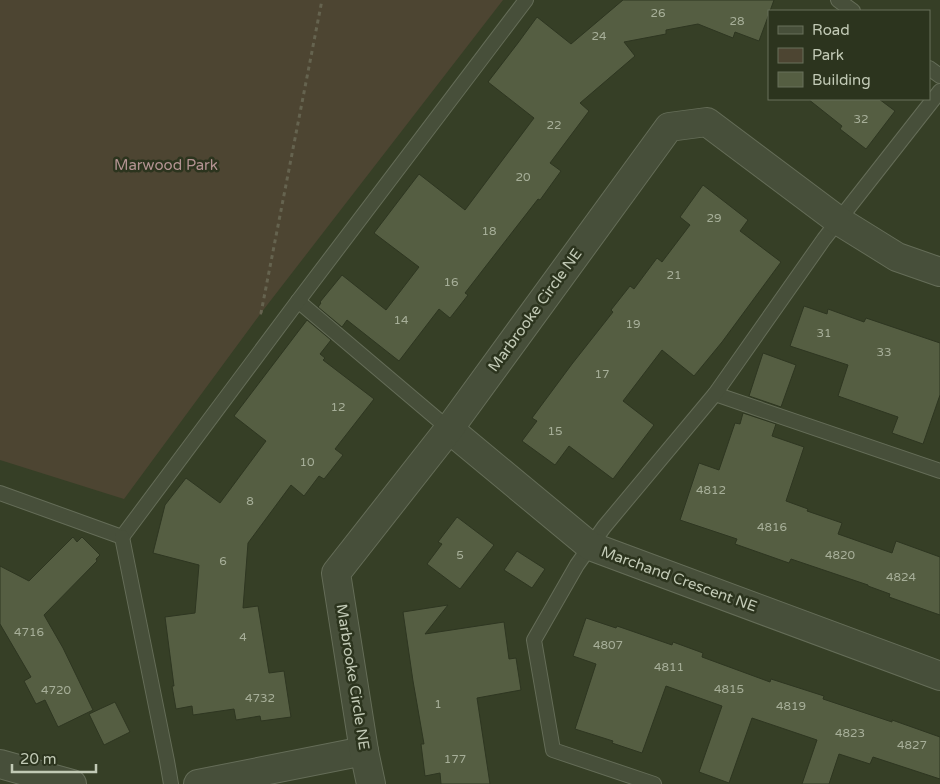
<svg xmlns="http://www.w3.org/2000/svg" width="940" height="784" viewBox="0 0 940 784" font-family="'Varela Round',sans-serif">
	<rect width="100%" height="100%" fill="#363f26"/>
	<path fill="#4d4532" d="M0,0H503L261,313L124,499L0,460Z"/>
	<g fill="#555e42" stroke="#2e3621">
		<path d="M623,0H774L770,11H769V14L759,41L735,32L733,38L698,24L666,30V34L624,42L635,56L580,103L589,111L550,163L561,171L540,200L538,199L482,271L465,293L468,295L450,318L439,309L399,361L347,320L342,327L318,307L321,303L320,302L342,275L386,310L419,267L374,233L419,174L465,210L534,118L488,82L518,43L537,17L571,44Z"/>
		<path d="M808,99H879L895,111L866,149L840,129L842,126Z"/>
		<path d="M703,185L748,220L740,231L781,262L722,342L694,376L662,350L623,401L654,425L613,479L569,446L555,465L522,441L537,421L532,418L572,364L613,312L611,310L630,286L634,289L657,258L662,262L690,225L680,217Z"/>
		<path d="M804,306L827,314L828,309L864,322L866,318L940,343V395L923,444L892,433L898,417L838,396L848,365L790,346Z"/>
		<path d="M307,320L331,340L320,354L325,358L323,360L374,399L335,449L343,455L324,479L319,476L304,496L291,485L248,543L243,608L258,606L269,673L284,671L291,717L261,721L260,716L236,720L234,709L193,715L192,706L176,709L172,686H174L165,617L195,613L199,565L153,553L165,505L186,478L220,503L266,441L234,416Z"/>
		<path d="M763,353L796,365L781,407L749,396Z"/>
		<path d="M743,413L776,424L772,436L804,447L786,501L808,509L807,511L842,523L838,534L892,553L896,541L940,557V615L889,597L890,594L868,586V585L791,559L789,563L735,544L737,539L680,520L699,463L719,470L735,423L740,424Z"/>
		<path d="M457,517L494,545L460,589L427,564L442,544L438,542Z"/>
		<path d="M73,537L77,542L82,537L100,555L96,559L97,561L44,615L63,648L93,710L58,727L45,700L36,704L24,681L31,677L0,624V566L29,581Z"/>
		<path d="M517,551L545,569L532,588L504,570Z"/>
		<path d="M448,605L425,634L504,622L509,659L516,658L521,690L477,698L490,784H441L440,773L425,776L421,744H424L413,681L403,612Z"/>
		<path d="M586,618L616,628L617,626L672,645L673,642L703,653L702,657L770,682L771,679L824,696L823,699L892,722V720L940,737V779L873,757L870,764L839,754L829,784H802L817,740L752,718L729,783L699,772L722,706L666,686L642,753L612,743L613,741L575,729L596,664L573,656Z"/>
		<path d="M115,702L130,732L104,745L89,714Z"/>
	</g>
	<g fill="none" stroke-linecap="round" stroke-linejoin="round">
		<g stroke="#656d58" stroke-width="16">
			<g id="service">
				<path d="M838,0L853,11"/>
				<path d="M929,68L940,76"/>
				<path d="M298,301L449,429"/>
				<path d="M715,394L940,471"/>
				<path d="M0,493L122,537L298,301L526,0"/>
				<path d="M122,537L167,761L171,784"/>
				<path d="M654,784L553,750L534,640L577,565L604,527L715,394L824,239L940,91"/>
			</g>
		</g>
		<g stroke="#656d58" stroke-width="30">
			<g id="minor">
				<path d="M449,429L590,546L940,676"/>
				<path d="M0,764L72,784"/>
				<path d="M198,784L364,751"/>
				<path d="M371,784L364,751L336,573L449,429L669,127L707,122L839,221L897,257L940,272"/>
			</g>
		</g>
		<path stroke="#65634f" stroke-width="3" stroke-dasharray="4 4" stroke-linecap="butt" d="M262,313H261L322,0"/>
		<use href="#service" stroke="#474f3a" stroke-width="14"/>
		<use href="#minor" stroke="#474f3a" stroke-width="28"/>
	</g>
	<g text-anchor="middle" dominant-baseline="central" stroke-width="5" stroke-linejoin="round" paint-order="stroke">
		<g font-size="12" fill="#a7af99">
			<text x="658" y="13">26</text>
			<text x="737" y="21">28</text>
			<text x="599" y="36">24</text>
			<text x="861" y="119">32</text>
			<text x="554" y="125">22</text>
			<text x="523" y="177">20</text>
			<text x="714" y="218">29</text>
			<text x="489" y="231">18</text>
			<text x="674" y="275">21</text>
			<text x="451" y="282">16</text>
			<text x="401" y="320">14</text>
			<text x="633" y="324">19</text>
			<text x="824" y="333">31</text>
			<text x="884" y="352">33</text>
			<text x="602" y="374">17</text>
			<text x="338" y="407">12</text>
			<text x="555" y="431">15</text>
			<text x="307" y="462">10</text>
			<text x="711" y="490">4812</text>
			<text x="250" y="501">8</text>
			<text x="772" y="527">4816</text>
			<text x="460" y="555">5</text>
			<text x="840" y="555">4820</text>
			<text x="223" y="561">6</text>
			<text x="901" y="577">4824</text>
			<text x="29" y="632">4716</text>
			<text x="243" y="637">4</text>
			<text x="608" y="645">4807</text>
			<text x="669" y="667">4811</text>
			<text x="729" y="689">4815</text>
			<text x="56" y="690">4720</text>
			<text x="260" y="698">4732</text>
			<text x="438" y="704">1</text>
			<text x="791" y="706">4819</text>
			<text x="850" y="733">4823</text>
			<text x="912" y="745">4827</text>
			<text x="455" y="759">177</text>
		</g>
		<g font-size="15" fill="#b39392" stroke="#2c341e">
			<text x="166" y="165">Marwood Park</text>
		</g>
		<g font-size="15" fill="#c2cab6" stroke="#2c341e">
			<text transform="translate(535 310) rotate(-54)">Marbrooke Circle NE</text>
			<text transform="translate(679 579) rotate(20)">Marchand Crescent NE</text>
			<text transform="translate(353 677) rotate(81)">Marbrooke Circle NE</text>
		</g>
	</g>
	<rect x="768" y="10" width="162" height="90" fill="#2c341e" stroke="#68705b"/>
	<rect x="778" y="26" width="25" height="8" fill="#474f3a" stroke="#68705b"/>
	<text x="812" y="35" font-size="15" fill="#c2cab6">Road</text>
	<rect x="778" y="48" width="25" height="15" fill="#4d4532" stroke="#68705b"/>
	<text x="812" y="60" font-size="15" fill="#c2cab6">Park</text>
	<rect x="778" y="72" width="25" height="15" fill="#555e42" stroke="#68705b"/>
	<text x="812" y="85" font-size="15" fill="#c2cab6">Building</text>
	<path d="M12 764v8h84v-8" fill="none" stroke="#c2cab6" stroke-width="2.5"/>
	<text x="20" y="764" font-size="15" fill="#c2cab6" stroke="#2c341e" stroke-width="4" paint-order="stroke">20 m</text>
</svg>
